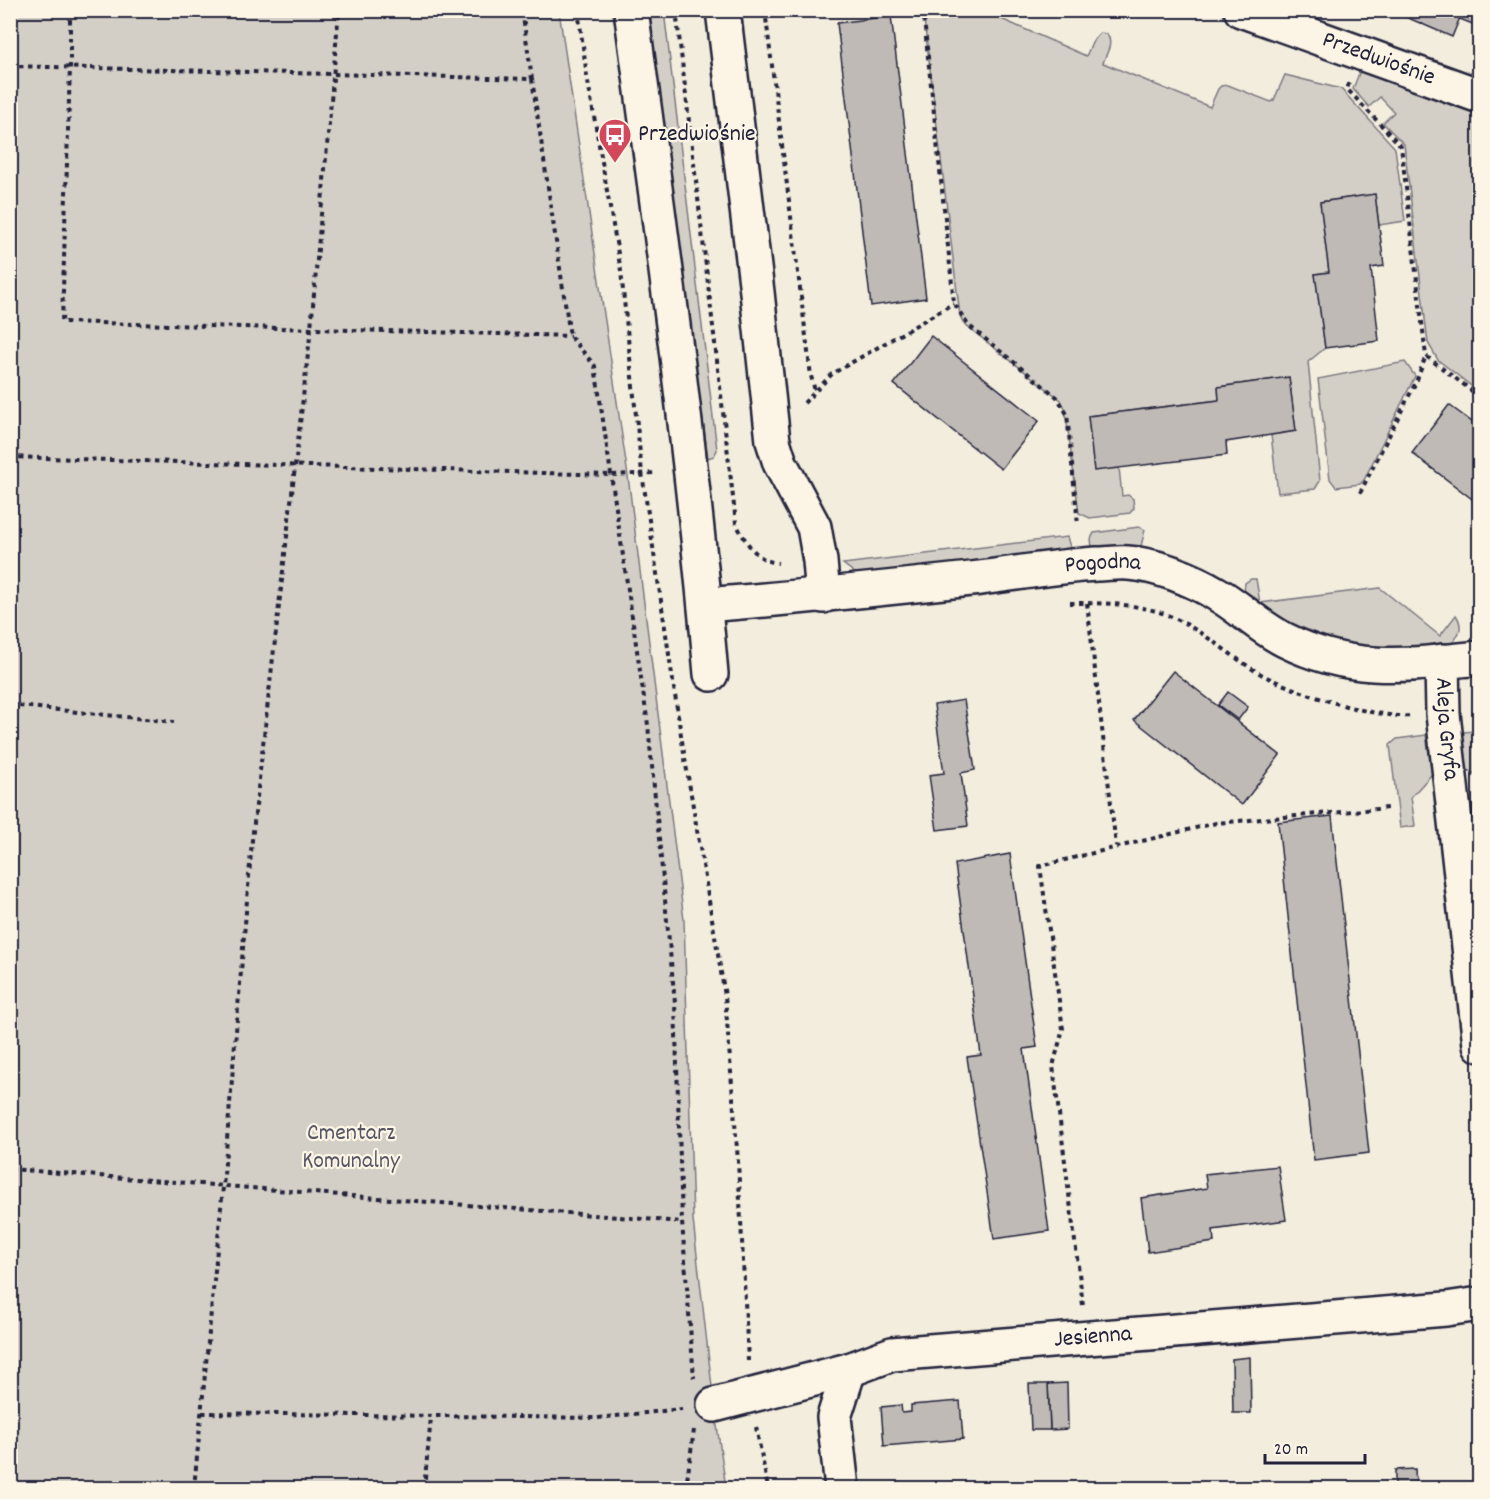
<svg xmlns="http://www.w3.org/2000/svg" width="1490" height="1499" viewBox="0 0 1490 1499" font-family="Dekko,sans-serif">
	<rect width="100%" height="100%" fill="#f3edde"/>
	<filter id="ink" filterUnits="userSpaceOnUse"><feTurbulence type="fractalNoise" baseFrequency=".0167" numOctaves="2"/><feDisplacementMap in="SourceGraphic" scale="12" xChannelSelector="R" yChannelSelector="G"/><feConvolveMatrix kernelMatrix="1 2 1 2 8 2 1 2 1" color-interpolation-filters="sRGB"/></filter>
	<g filter="url(#ink)">
		<g fill="#d4cfc6" stroke="#7b7880" stroke-width="1.5">
			<path d="M10,11H559L628,476L684,920L693,1220L714,1405L726,1488H11Z"/>
			<path d="M648,11H664L717,450L714,456L708,458Z"/>
			<path d="M923,11H983L1086,56L1094,39L1100,33L1107,34C1114,44 1106,53 1103,63L1210,107L1218,89L1221,86L1228,85L1271,102L1274,100L1285,75L1341,89L1395,148L1405,221L1379,225L1375,194L1320,202L1329,272L1315,274L1325,348L1308,362L1320,481L1315,489L1278,493L1271,435L1296,431L1289,377L1218,387L1219,400L1088,416L1094,470L1119,468L1122,496L1128,495L1133,499L1134,508L1130,513L1090,518L1079,513L1065,408L1061,400L964,324L960,316Z"/>
			<path d="M1361,68L1479,109V392L1438,360L1428,343L1404,144L1383,123L1394,112L1380,97L1369,107L1353,89Z"/>
			<path d="M1405,362L1415,376L1364,480L1360,484L1336,487L1330,479L1318,379Z"/>
			<path d="M1139,527L1145,530L1141,546C1129,551 1106,546 1092,547L1091,539L1094,533Z"/>
			<path d="M1067,537L1071,550L867,575L855,573L843,564Z"/>
			<path d="M1251,579H1256L1260,603L1380,588L1440,636L1456,615C1464,627 1459,635 1451,645C1428,647 1390,652 1368,649C1322,644 1283,622 1246,596L1244,592L1245,583Z"/>
			<path d="M1476,731L1479,734V777L1464,768L1460,743L1463,732Z"/>
			<path d="M1426,735L1432,774L1411,797L1415,826L1400,828L1390,745L1397,739Z"/>
		</g>
		<g fill="#bfbab6" stroke="#22223b" stroke-width="1.5">
			<path d="M1390,10H1463L1452,37Z"/>
			<path d="M1463,10H1480V27L1460,19Z"/>
			<path d="M891,16L926,298L871,306L837,23Z"/>
			<path d="M1375,194L1384,266L1371,268L1379,341L1325,348L1315,274L1329,272L1320,202Z"/>
			<path d="M931,336L1039,421L1001,469L894,384Z"/>
			<path d="M1289,377L1296,431L1226,442L1227,455L1094,471L1088,416L1219,400L1218,387Z"/>
			<path d="M1449,405L1480,428V505L1412,453Z"/>
			<path d="M1173,671L1280,755L1242,805L1134,720Z"/>
			<path d="M1228,692L1248,707L1238,720L1218,705Z"/>
			<path d="M964,700L975,770L961,773L968,826L937,830L929,775L944,773L934,705Z"/>
			<path d="M1332,816L1369,1153L1314,1160L1278,822Z"/>
			<path d="M1010,854L1037,1047L1024,1049L1049,1231L994,1239L967,1057L981,1055L955,864Z"/>
			<path d="M1278,1166L1286,1220L1213,1230L1214,1242L1148,1252L1141,1198L1207,1188L1205,1174Z"/>
			<path d="M1250,1357L1251,1413H1233L1232,1359Z"/>
			<path d="M1067,1383L1068,1429L1050,1430L1048,1384Z"/>
			<path d="M1029,1384H1048L1050,1430H1031Z"/>
			<path d="M960,1401L963,1439L884,1446L881,1407L901,1405L902,1413L911,1412V1405Z"/>
			<path d="M1415,1469L1416,1488H1395V1470Z"/>
			<rect x="1029" y="1486" width="23" height="2"/>
		</g>
		<g fill="none" stroke-linecap="round" stroke-linejoin="round">
			<g stroke="#22223b" stroke-width="38">
				<g id="minor">
					<path d="M631,10C661,231 692,452 711,674"/>
					<path d="M723,10L757,292L773,441L780,463L814,527L820,561L823,596"/>
					<path id="s1" d="M1241,10L1480,96"/>
					<path id="s2" d="M705,605C797,598 888,588 980,578C1019,573 1058,566 1097,564C1107,564 1118,562 1128,563C1158,565 1192,579 1217,594C1241,608 1260,628 1285,640C1353,674 1407,665 1480,658"/>
					<path id="s3" d="M1442,661L1443,714L1480,1045"/>
					<path id="s4" d="M714,1405L849,1370L892,1354L1446,1309L1480,1304"/>
					<path d="M842,1488L834,1417L849,1370"/>
				</g>
			</g>
			<g stroke="#22223b" stroke-width="4" stroke-dasharray="4.5 4.5" stroke-linecap="butt">
				<path d="M70,10V67L62,322L570,336"/>
				<path d="M578,10L587,76L621,271L642,473L681,735L725,996L738,1161L748,1361"/>
				<path d="M676,10L736,523C745,541 756,561 778,563"/>
				<path d="M765,10L811,376L815,391"/>
				<path d="M923,10L954,303L968,325L1057,397L1067,414L1078,525"/>
				<path d="M10,66L532,79L522,10"/>
				<path d="M532,79L570,336L595,366L648,725L675,1003L682,1222L694,1378"/>
				<path d="M1349,83L1347,89L1401,146L1426,356"/>
				<path d="M804,403L832,374L954,303"/>
				<path d="M10,457L611,475L656,473"/>
				<path d="M1360,493L1416,382L1426,356L1480,397"/>
				<path d="M1070,603C1102,603 1134,603 1165,614C1198,627 1224,651 1254,670C1286,690 1374,719 1412,716"/>
				<path d="M1087,603L1116,846"/>
				<path d="M10,705L174,722"/>
				<path d="M10,1169L682,1222"/>
				<path d="M1083,1305L1053,1066L1063,1029L1040,866L1216,823L1388,808"/>
				<path d="M202,1413L597,1418L682,1409"/>
				<path d="M756,1427L768,1488"/>
				<path d="M194,1488L223,1187L252,840L311,328L339,10"/>
				<path d="M424,1488L431,1418"/>
				<path d="M686,1488L694,1430"/>
			</g>
			<use href="#minor" stroke="#fcf5e5" stroke-width="33"/>
		</g>
	</g>
	<defs>
		<g id="bus-pin" transform="scale(1.725)"><path d="M0 17L-7.5 6A9.5 9.5 0 1 1 7.5 6Z" fill="#d1495b" stroke="#fcf5e5"/><path d="M-5-6H5V4H4V6H2V4H-2V6H-4V4H-5ZM-3.5-4V0h7V-4ZM-3.5 1.2v1.5H-2V1.2ZM2 1.2v1.5H3.5V1.2Z" fill="#fff"/></g>
	</defs>
	<g fill-rule="evenodd">
		<use href="#bus-pin" x="615" y="135"/>
	</g>
	<g text-anchor="middle" dominant-baseline="central" stroke-width="4.5" stroke-linejoin="round" paint-order="stroke">
		<g font-size="24" fill="#22223b" stroke="#fcf5e5">
			<text stroke="none"><textPath href="#s1" startOffset="146">Przedwiośnie</textPath></text>
			<text stroke="none"><textPath href="#s2" startOffset="400">Pogodna</textPath></text>
			<text stroke="none"><textPath href="#s3" startOffset="68">Aleja Gryfa</textPath></text>
			<text stroke="none"><textPath href="#s4" startOffset="387">Jesienna</textPath></text>
		</g>
		<g font-size="24" fill="#22223b" stroke="#fcf5e5" text-anchor="start">
			<text x="638" y="135">Przedwiośnie</text>
		</g>
		<g font-size="24" fill="#575665" stroke="#fcf5e5">
			<text x="351" y="1134">Cmentarz<tspan x="351" dy="28">Komunalny</tspan></text>
		</g>
	</g>
	<rect width="1490" height="1499" fill="none" stroke="#fcf5e5" stroke-width="36"/>
	<rect x="18" y="18" width="1454" height="1463" fill="none" stroke="#22223b" stroke-width="2" filter="url(#ink)"/>
	<path d="M1265 1454v9h100v-9" fill="none" stroke="#22223b" stroke-width="3"/>
	<text x="1274" y="1454" font-size="18" fill="#22223b" stroke="#fcf5e5" stroke-width="4.5" paint-order="stroke">20 m</text>
</svg>
